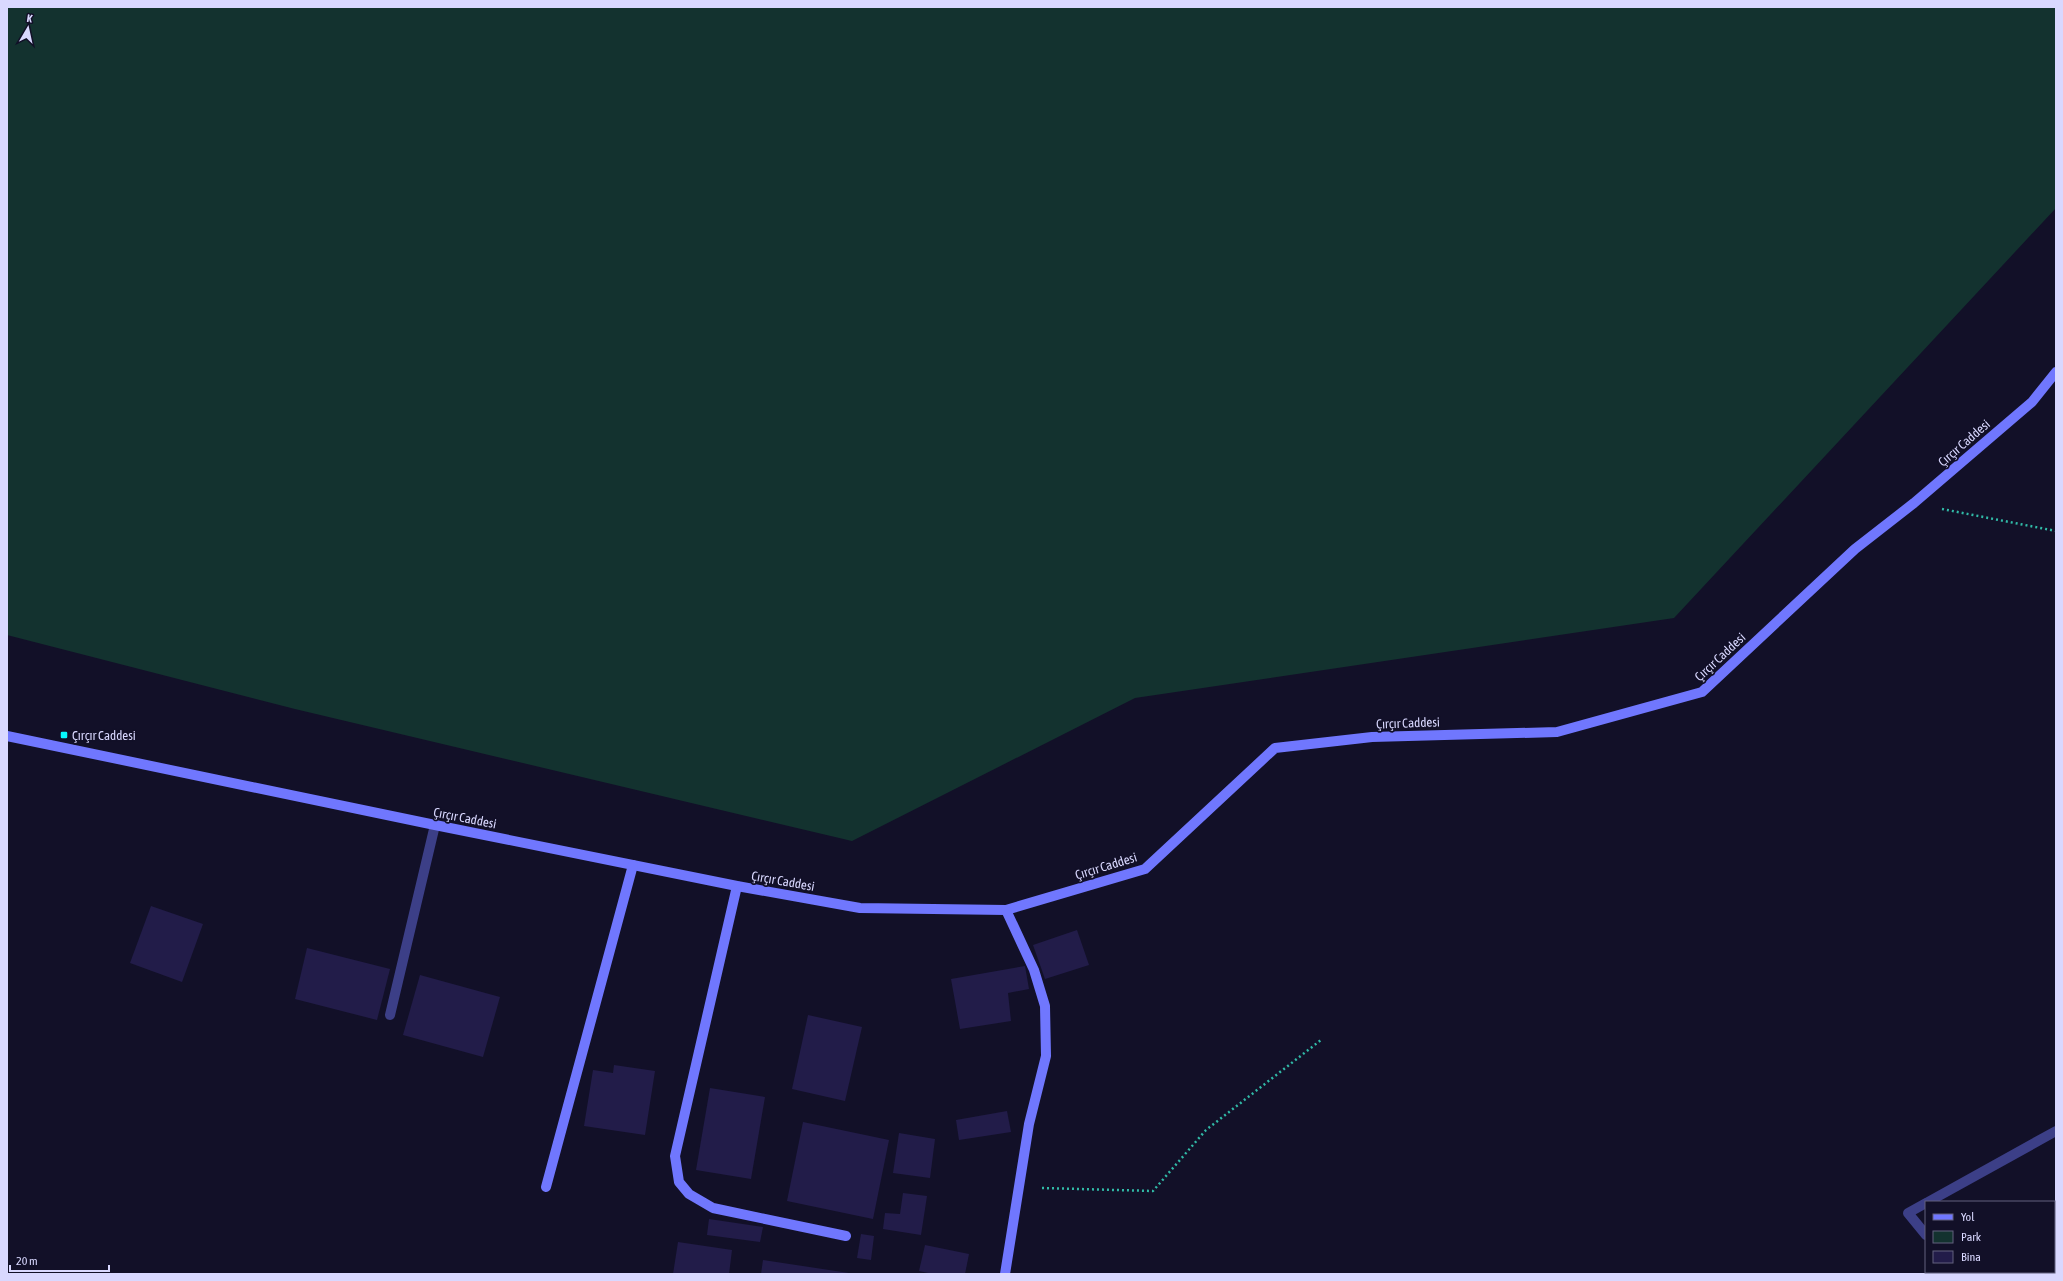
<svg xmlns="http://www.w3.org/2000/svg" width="2063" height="1281" viewBox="0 0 2063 1281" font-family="'Asap Condensed',sans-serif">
	<rect width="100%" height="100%" fill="#121028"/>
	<path fill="#13322f" d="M7,7H2056V208L1674,618L1135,698L852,841L295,709L7,635Z"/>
	<g fill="#221c49">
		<path d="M151,906L203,924L182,982L130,963Z"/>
		<path d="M1077,930L1089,965L1045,979L1033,945Z"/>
		<path d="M307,948L390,969L377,1020L295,999Z"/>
		<path d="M1025,966L1029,989L1008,993L1011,1021L960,1029L951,979Z"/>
		<path d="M420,975L500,997L483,1057L403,1035Z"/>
		<path d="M808,1015L862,1027L845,1101L792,1089Z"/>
		<path d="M614,1065L655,1071L645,1135L584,1126L593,1070L613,1073Z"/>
		<path d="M710,1088L765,1097L751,1179L696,1170Z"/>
		<path d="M1007,1111L1011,1132L959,1140L956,1120Z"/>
		<path d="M803,1122L889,1140L873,1219L787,1201Z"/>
		<path d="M899,1133L935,1139L930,1178L893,1173Z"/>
		<path d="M903,1193L927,1196L921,1235L883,1229L885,1213L900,1214Z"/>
		<path d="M709,1219L763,1227L760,1242L707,1235Z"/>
		<path d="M861,1234L874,1236L871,1260L857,1258Z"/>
		<path d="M678,1242L732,1250L729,1274H673Z"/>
		<path d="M925,1245L969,1254L965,1274H933L919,1271Z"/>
		<path d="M763,1260L849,1273V1274H761Z"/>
	</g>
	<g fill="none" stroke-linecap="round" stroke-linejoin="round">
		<g stroke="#31baa7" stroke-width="2.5" stroke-dasharray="2 3" stroke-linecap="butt">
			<path d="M1942,509L2056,531"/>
			<path d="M1042,1188L1153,1191L1206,1130L1321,1040"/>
		</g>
		<g stroke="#3c3f87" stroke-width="10">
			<path d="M390,1015L435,825"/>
			<path d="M1928,1202L2056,1131"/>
			<path d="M1926,1203L1908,1213L1926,1235"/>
			<path d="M1976,1272L1979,1274"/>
		</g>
		<g stroke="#7077fe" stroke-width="10">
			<path d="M7,736L435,825L737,886L860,908L1006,910L1145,869L1275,748L1372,737L1557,732L1702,692L1855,549L1914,503L2032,402L2056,372"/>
			<path d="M737,886L675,1156L679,1182L689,1194L713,1208L846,1236"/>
			<path d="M546,1187L633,865"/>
			<path d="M1005,1274L1029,1124L1046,1056L1045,1006L1034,970L1006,910"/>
		</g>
	</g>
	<rect fill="#06f7fd" stroke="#121028" stroke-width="1.5" x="60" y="731" width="8" height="8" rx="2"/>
	<g text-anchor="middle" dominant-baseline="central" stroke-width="3.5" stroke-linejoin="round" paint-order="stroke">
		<g font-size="13" fill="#d9d8ff" stroke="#121028">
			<text transform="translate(1964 443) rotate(-41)">Çırçır Caddesi</text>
			<text transform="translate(1720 657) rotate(-43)">Çırçır Caddesi</text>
			<text transform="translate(1408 723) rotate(-2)">Çırçır Caddesi</text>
			<text transform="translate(465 818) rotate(11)">Çırçır Caddesi</text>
			<text transform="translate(1106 866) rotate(-17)">Çırçır Caddesi</text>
			<text transform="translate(783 881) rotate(10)">Çırçır Caddesi</text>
		</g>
		<g font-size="13" fill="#d9d8ff" stroke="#121028" text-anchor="start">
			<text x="72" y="735">Çırçır Caddesi</text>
		</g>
	</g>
	<rect width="2063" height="1281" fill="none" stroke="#d9d8ff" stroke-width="16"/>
	<rect x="1925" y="1201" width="130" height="72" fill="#121028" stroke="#62607e"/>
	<rect x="1933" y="1214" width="20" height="6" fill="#7077fe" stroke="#62607e"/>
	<text x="1961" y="1221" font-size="12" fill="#d9d8ff">Yol</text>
	<rect x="1933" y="1231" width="20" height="12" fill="#13322f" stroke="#62607e"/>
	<text x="1961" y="1241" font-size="12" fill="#d9d8ff">Park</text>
	<rect x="1933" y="1251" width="20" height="12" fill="#221c49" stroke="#62607e"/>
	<text x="1961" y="1261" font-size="12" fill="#d9d8ff">Bina</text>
	<g transform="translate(28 28) rotate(9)" stroke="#121028" stroke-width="3" paint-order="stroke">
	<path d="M0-3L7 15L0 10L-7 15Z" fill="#d9d8ff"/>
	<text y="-6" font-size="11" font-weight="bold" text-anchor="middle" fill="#d9d8ff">K</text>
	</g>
	<path d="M10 1265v6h99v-6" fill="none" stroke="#d9d8ff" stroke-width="2"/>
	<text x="16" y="1265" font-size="12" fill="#d9d8ff" stroke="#121028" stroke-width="3" paint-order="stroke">20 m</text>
</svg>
